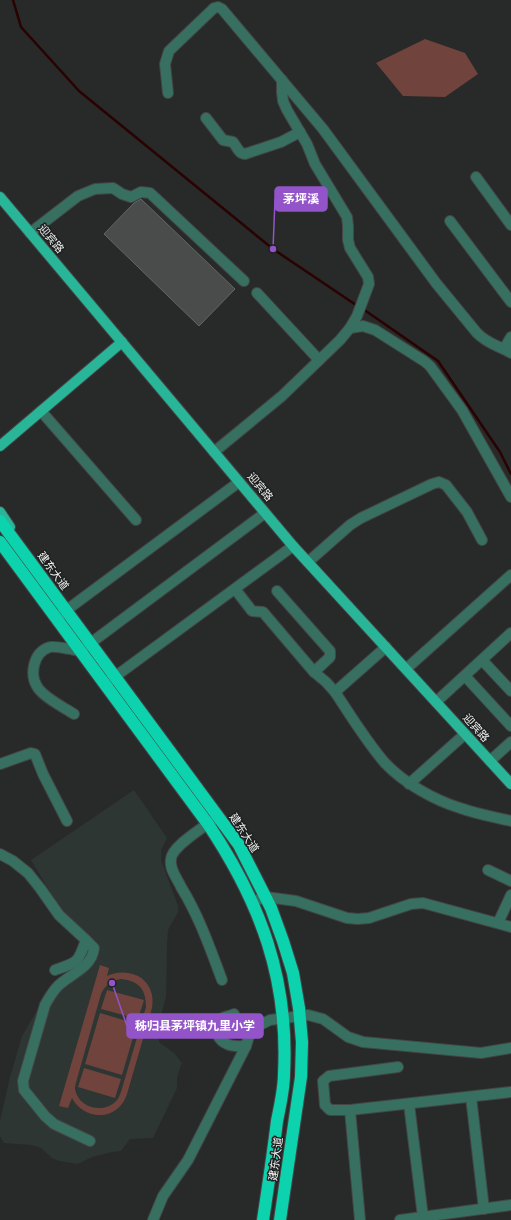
<svg xmlns="http://www.w3.org/2000/svg" width="511" height="1220" viewBox="0 0 511 1220" font-family="Signika,'Noto Sans SC',sans-serif">
	<rect width="100%" height="100%" fill="#272a29"/>
	<path fill="#2d3633" d="M134,790L167,838L161,850V860L178,906V912L168,930L167,944L166,997L158,1025L159,1033V1042L174,1053L182,1063L177,1077V1088L153,1138L130,1139L121,1151L112,1152L92,1157L78,1164L59,1161L52,1158L41,1148L31,1145L4,1143L0,1136V1121L10,1077L22,1036L49,990L82,964L88,953L99,944L61,910L31,860Z"/>
	<g fill="#70433c" fill-rule="evenodd">
		<path d="M425,39L465,53L478,74L445,97L403,96L376,63Z"/>
		<path d="M100,965L109,968L107,976C120,969 142,972 149,987C153,994 153,1001 152,1008L127,1094C126,1097 124,1102 121,1105C107,1122 81,1116 72,1098L68,1108L59,1106ZM121,979C139,981 146,989 146,1007L121,1092C120,1094 119,1098 117,1100C104,1115 78,1108 75,1089C75,1086 76,1082 77,1079L101,994C106,984 111,981 121,979Z"/>
		<path d="M107,990L144,1000L138,1019L101,1009Z"/>
		<path d="M100,1013L137,1024L122,1075L85,1064Z"/>
		<path d="M84,1068L121,1079L115,1098L78,1087Z"/>
	</g>
	<g fill="none" stroke-linecap="round" stroke-linejoin="round">
		<g stroke="#290201" stroke-width="2.5">
			<path d="M13,0L21,27L79,91L273,249L359,307"/>
			<path d="M363,309L438,361L500,452L511,474"/>
		</g>
	</g>
	<path fill="#4a4c4c" stroke="#646766" d="M141,199L235,289L199,326L104,234L134,203Z"/>
	<g fill="none" stroke-linecap="round" stroke-linejoin="round">
		<g stroke="#434645" stroke-width="12">
			<g id="minor">
				<path d="M168,93L165,64L169,51L214,8L218,7L222,9L323,129L436,283L477,333C489,345 498,345 511,353"/>
				<path d="M206,118L223,140L233,142C237,147 239,154 245,154L281,142L300,132"/>
				<path d="M476,177L511,225"/>
				<path d="M450,221L511,302"/>
				<path d="M30,233L78,196L95,189L113,188L122,194L131,197L141,192L150,193L244,281"/>
				<path d="M257,293L319,360"/>
				<path d="M350,328L363,326L375,330L424,361L430,366L462,410L511,497"/>
				<path d="M504,349L511,337"/>
				<path d="M41,411L136,520"/>
				<path d="M214,452L282,396L340,340L350,328L357,316L369,284L368,277L350,248L348,240V226L347,217L315,164L307,144L287,110L283,101L282,92V80"/>
				<path d="M308,562L350,525L361,518L432,484L439,482L446,485L467,512L482,540"/>
				<path d="M235,589L252,611L263,612L314,672L326,682L335,692"/>
				<path d="M277,591L330,651V657L314,672"/>
				<path d="M56,618L239,482"/>
				<path d="M386,647L335,692C351,716 366,741 385,763C404,783 434,800 460,808C477,814 494,817 511,821"/>
				<path d="M482,660L511,691"/>
				<path d="M406,669L511,575"/>
				<path d="M465,676L511,726"/>
				<path d="M105,684L293,546"/>
				<path d="M436,702L511,633"/>
				<path d="M74,714C63,707 45,698 38,688C29,675 33,652 50,647C54,646 75,650 80,651L265,513"/>
				<path d="M490,761L511,742"/>
				<path d="M0,764L31,753L35,754L43,774L67,821"/>
				<path d="M409,784L465,734"/>
				<path d="M213,820C203,828 172,846 171,859C169,869 177,878 181,887C199,916 210,948 222,980"/>
				<path d="M0,854L13,861L28,873L40,888L59,915L86,940C78,963 78,962 55,970"/>
				<path d="M488,870L511,881"/>
				<path d="M252,902L266,897L296,901L347,918L358,919L369,918L411,904L423,903L511,927"/>
				<path d="M498,923L511,895"/>
				<path d="M86,940L94,948C92,968 70,974 58,986C52,992 49,998 45,1005L23,1081L24,1090L45,1116L54,1124L90,1141"/>
				<path d="M234,1014C230,1016 222,1017 219,1020C211,1028 219,1041 227,1044C232,1047 241,1046 246,1046"/>
				<path d="M398,1067L329,1076L323,1081L325,1105L330,1110H350L511,1092"/>
				<path d="M471,1097L484,1209"/>
				<path d="M409,1104L423,1217"/>
				<path d="M350,1110L360,1220"/>
				<path d="M153,1220L163,1196L188,1160L246,1046L249,1036L258,1026L270,1020L308,1015L323,1019L348,1037L363,1042L481,1053L511,1048"/>
				<path d="M400,1220L511,1205"/>
			</g>
		</g>
		<g stroke="#434645" stroke-width="12">
			<g id="major">
				<path d="M0,197L293,546L511,784"/>
				<path d="M0,446L122,342"/>
				<path d="M0,512L10,527"/>
			</g>
		</g>
		<g stroke="#434645" stroke-width="14">
			<g id="highway">
				<path d="M0,521L239,845L271,908L283,941L293,973L299,1008L302,1042L301,1077L280,1220"/>
				<path d="M0,542L208,824C260,902 289,978 284,1074C284,1089 280,1106 277,1121C273,1154 268,1187 263,1220"/>
			</g>
		</g>
		<use href="#minor" stroke="#377061" stroke-width="10"/>
		<use href="#major" stroke="#29b698" stroke-width="10"/>
		<use href="#highway" stroke="#0dd2ae" stroke-width="12"/>
	</g>
	<g text-anchor="middle" dominant-baseline="central" stroke-width="3" stroke-linejoin="round" paint-order="stroke">
		<g font-size="11" fill="#f1f3f2" stroke="#1e2020">
			<text transform="translate(51 239) rotate(50)">迎宾路</text>
			<text transform="translate(260 487) rotate(50)">迎宾路</text>
			<text transform="translate(53 571) rotate(54)">建东大道</text>
			<text transform="translate(476 728) rotate(48)">迎宾路</text>
			<text transform="translate(244 833) rotate(57)">建东大道</text>
			<text transform="translate(276 1159) rotate(-82)">建东大道</text>
		</g>
	</g>
	<path fill="none" stroke="#9354c9" stroke-width="1.5" d="M273 249L275 199M112 983L127 1026"/>
	<g fill="#9354c9" stroke="#1e2020" stroke-width="1.5">
		<circle cx="273" cy="249" r="4"/>
		<circle cx="112" cy="983" r="4"/>
	</g>
	<g fill="#9354c9" stroke="#9354c9" stroke-width="1.5">
		<rect x="275" y="187" width="52" height="24" rx="4"/>
		<rect x="127" y="1014" width="136" height="24" rx="4"/>
	</g>
	<g font-size="12" text-anchor="middle" font-weight="bold" fill="#fff">
		<text x="301" y="203">茅坪溪</text>
		<text x="195" y="1030">秭归县茅坪镇九里小学</text>
	</g>
</svg>
